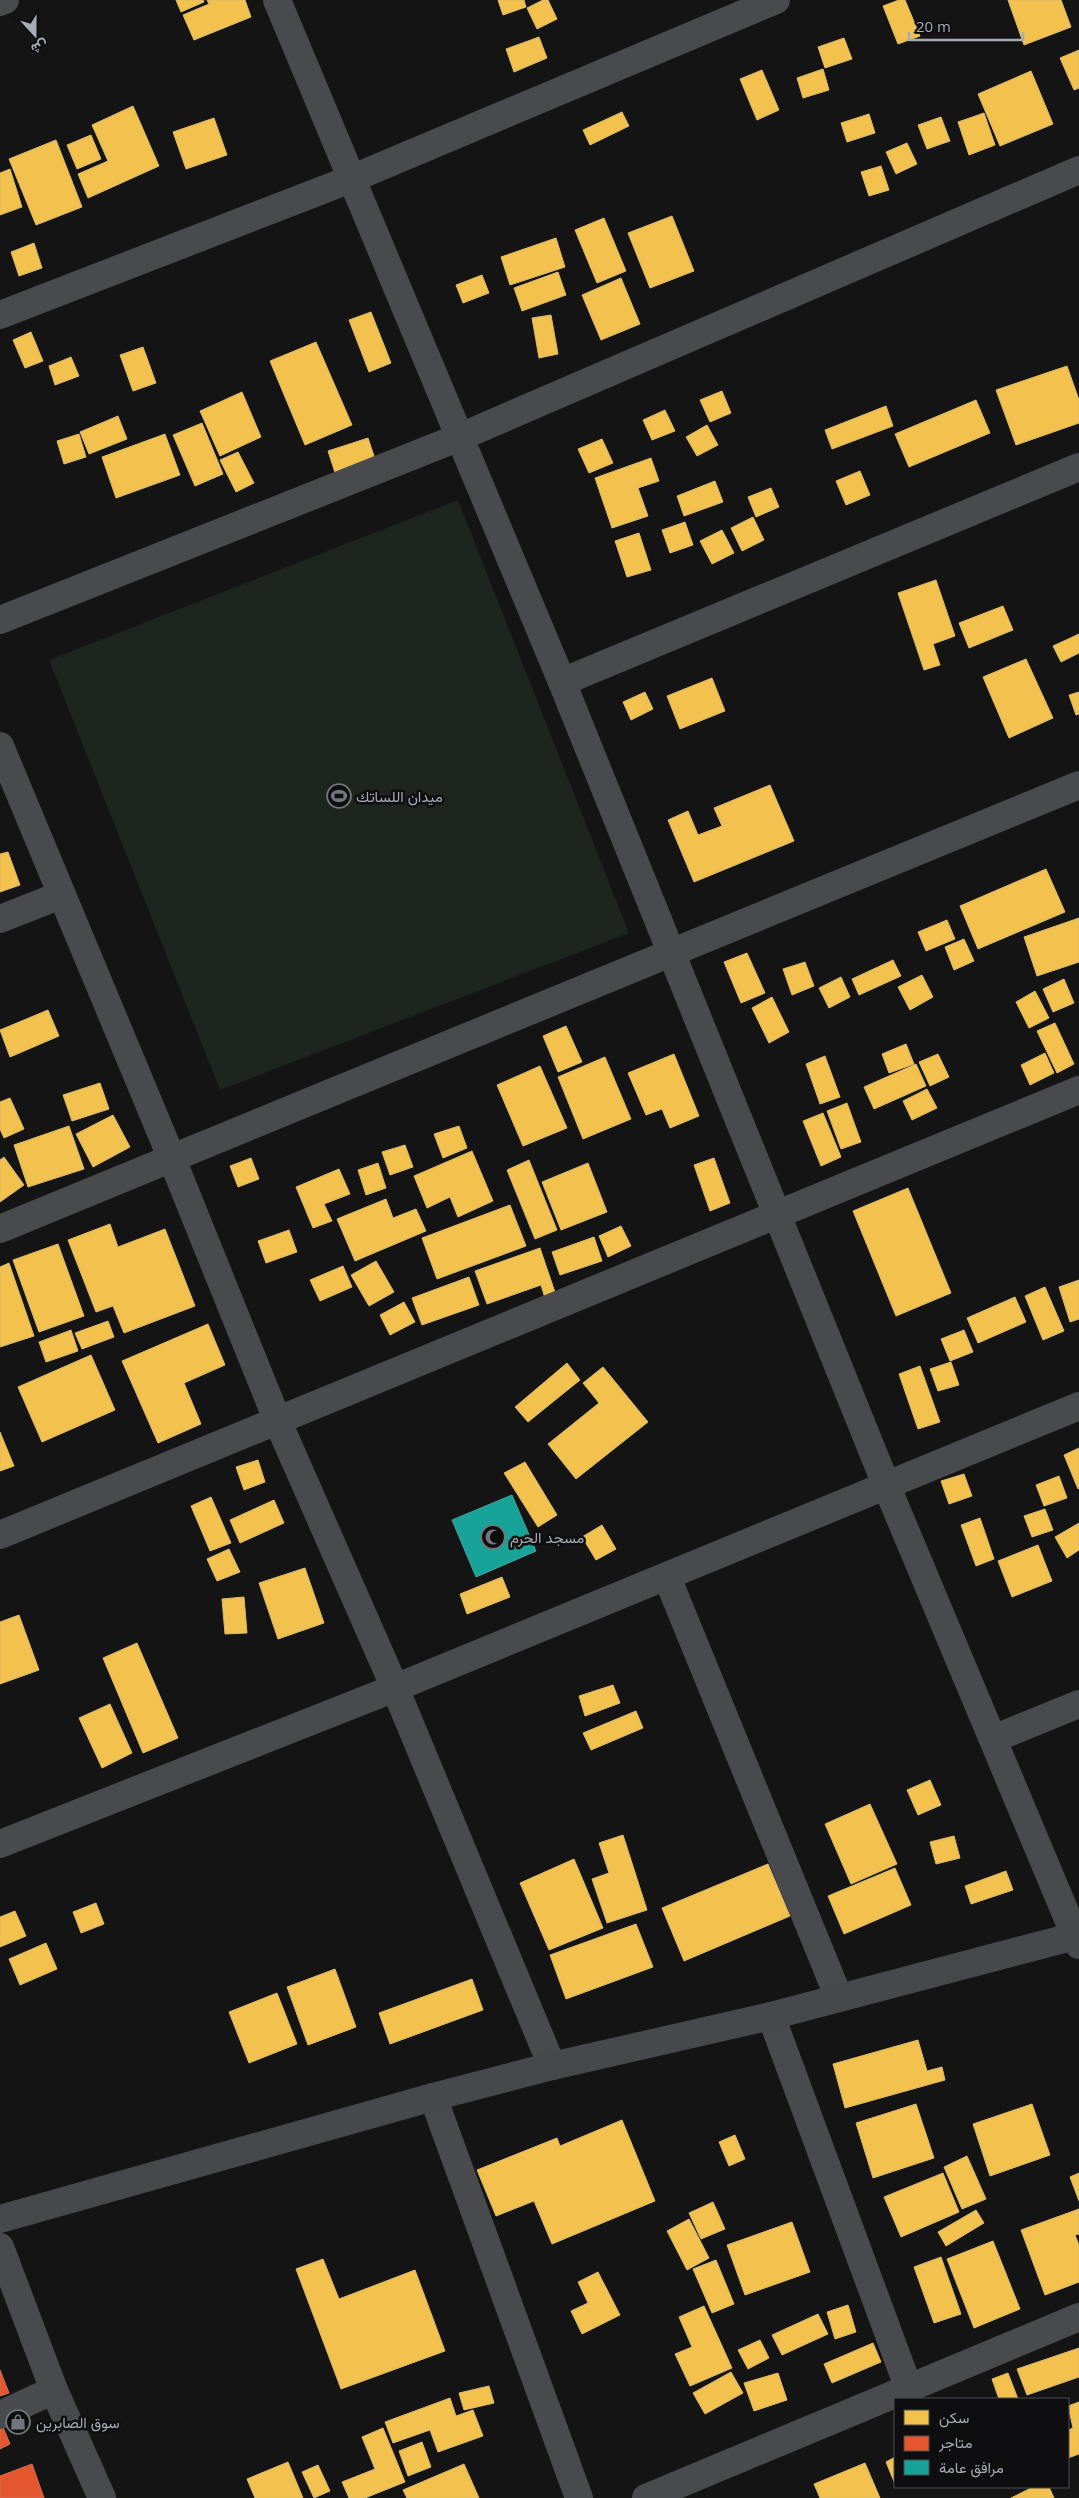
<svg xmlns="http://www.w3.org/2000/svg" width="1079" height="2498" viewBox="0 0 1079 2498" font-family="'Open Sans',Vazirmatn,sans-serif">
	<rect width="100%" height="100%" fill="#141414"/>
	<path fill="#1e241e" d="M458,500L629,933L220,1090L49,660Z"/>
	<g fill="#f2c14e" stroke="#dbba6d">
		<path d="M176,0H203L204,2L181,12Z"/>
		<path d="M207,0H245L251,17L194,40L183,15L209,4Z"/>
		<path d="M498,0H524L526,7L503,15Z"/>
		<path d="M543,0H548L557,19L537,29L527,8Z"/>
		<path d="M899,0H905L920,36L898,44L883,6Z"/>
		<path d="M1008,0H1061L1071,27L1024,45Z"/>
		<path d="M539,37L547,58L514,72L506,49Z"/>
		<path d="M844,38L852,59L825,68L818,47Z"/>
		<path d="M1079,50V88L1074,90L1060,58Z"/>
		<path d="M823,69L829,90L803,98L797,78Z"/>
		<path d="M762,70L779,110L757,120L740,79Z"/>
		<path d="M1031,71L1053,124L1000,146L978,94Z"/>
		<path d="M133,106L159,166L88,198L78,174L108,161L92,125Z"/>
		<path d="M622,112L629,126L590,145L583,130Z"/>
		<path d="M984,113L995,145L969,155L958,122Z"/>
		<path d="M869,114L875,133L847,142L841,123Z"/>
		<path d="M941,117L950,141L927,149L918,125Z"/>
		<path d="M214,118L227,155L186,169L173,132Z"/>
		<path d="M91,135L101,159L77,169L67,145Z"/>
		<path d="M56,140L82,207L36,225L9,159Z"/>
		<path d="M907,143L917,164L896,174L886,152Z"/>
		<path d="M881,166L889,190L869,196L861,172Z"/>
		<path d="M10,169L22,207L0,215V173Z"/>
		<path d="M672,216L694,271L650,288L628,233Z"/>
		<path d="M604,218L626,271L597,283L575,230Z"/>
		<path d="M556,238L565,267L510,285L501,257Z"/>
		<path d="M34,243L42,268L19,276L11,252Z"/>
		<path d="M558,272L566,295L522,311L514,288Z"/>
		<path d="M482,275L489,293L463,303L456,285Z"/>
		<path d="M621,278L640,324L601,340L582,295Z"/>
		<path d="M371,312L391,363L369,372L349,320Z"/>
		<path d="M551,315L558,354L539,358L532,318Z"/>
		<path d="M31,332L43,361L25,368L13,340Z"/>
		<path d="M316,342L352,425L305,445L270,361Z"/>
		<path d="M143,347L156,383L133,391L120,355Z"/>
		<path d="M71,357L79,376L55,385L49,366Z"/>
		<path d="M1067,366L1079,400V423L1016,445L996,390Z"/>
		<path d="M722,391L731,413L710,422L700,400Z"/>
		<path d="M242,392L261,437L220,456L200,411Z"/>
		<path d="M976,400L990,433L909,467L895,434Z"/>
		<path d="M886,406L893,426L832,449L825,430Z"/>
		<path d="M665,410L675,431L652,440L643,420Z"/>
		<path d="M118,416L127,439L89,454L80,432Z"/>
		<path d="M202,423L223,474L195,486L173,435Z"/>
		<path d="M707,425L718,445L697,456L686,437Z"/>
		<path d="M79,434L86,457L64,464L57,441Z"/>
		<path d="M165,434L180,475L116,498L102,457Z"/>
		<path d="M368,438L379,471L339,485L328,451Z"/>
		<path d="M602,439L613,463L589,473L578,449Z"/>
		<path d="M238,452L254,483L236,492L220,460Z"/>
		<path d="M651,458L659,481L638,488L648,516L612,528L595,478Z"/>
		<path d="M860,471L870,495L846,505L836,481Z"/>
		<path d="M715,481L723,502L684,516L677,496Z"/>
		<path d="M771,488L779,507L756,517L748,497Z"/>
		<path d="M753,517L764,540L742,551L731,528Z"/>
		<path d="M685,522L693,545L670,553L662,530Z"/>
		<path d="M722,530L734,553L712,564L700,541Z"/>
		<path d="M639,533L651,570L627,577L615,541Z"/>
		<path d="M936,580L955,636L933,644L940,665L924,670L898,593Z"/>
		<path d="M1003,606L1013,630L969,648L959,623Z"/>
		<path d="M1079,634V653L1061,662L1053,646Z"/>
		<path d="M1026,659L1053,718L1009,738L983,677Z"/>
		<path d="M712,678L725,711L680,729L667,696Z"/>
		<path d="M645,692L653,709L631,720L623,702Z"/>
		<path d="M1079,692V714L1076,715L1069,695Z"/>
		<path d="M770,785L794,841L694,882L668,820L688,811L698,835L722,826L714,808Z"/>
		<path d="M8,852L20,885L0,892V854Z"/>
		<path d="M1046,869L1065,912L978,949L960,906Z"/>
		<path d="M1079,918V962L1037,976L1024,937Z"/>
		<path d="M947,920L955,939L926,951L918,932Z"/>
		<path d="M964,939L974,961L954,970L945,947Z"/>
		<path d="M747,953L765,993L741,1003L724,962Z"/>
		<path d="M893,960L901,976L859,995L852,979Z"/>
		<path d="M805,962L814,986L792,995L783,969Z"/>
		<path d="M922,975L933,997L910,1010L898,987Z"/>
		<path d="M841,977L850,997L829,1008L819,988Z"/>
		<path d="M1064,979L1074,1003L1053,1012L1043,989Z"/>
		<path d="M1035,991L1049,1018L1029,1028L1016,1002Z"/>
		<path d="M772,997L789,1032L769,1043L752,1008Z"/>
		<path d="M48,1010L59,1036L10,1057L0,1030Z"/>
		<path d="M1055,1023L1074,1064L1057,1073L1037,1031Z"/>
		<path d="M566,1026L582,1062L558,1072L543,1036Z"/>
		<path d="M906,1044L914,1064L889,1073L882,1054Z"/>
		<path d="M1045,1053L1054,1073L1030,1085L1021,1065Z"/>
		<path d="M674,1054L699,1116L670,1128L662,1109L646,1115L628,1073Z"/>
		<path d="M938,1054L949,1077L930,1086L919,1062Z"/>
		<path d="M825,1056L840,1097L820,1104L806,1064Z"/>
		<path d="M605,1057L631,1119L583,1139L558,1077Z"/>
		<path d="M916,1064L926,1086L874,1109L864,1087Z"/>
		<path d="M540,1066L567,1128L523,1146L497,1085Z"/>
		<path d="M100,1083L109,1109L72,1121L63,1095Z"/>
		<path d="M927,1089L937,1108L912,1120L903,1101Z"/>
		<path d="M10,1098L24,1129L4,1138L0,1129V1102Z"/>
		<path d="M847,1103L861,1142L841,1149L827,1111Z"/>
		<path d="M823,1113L841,1157L821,1166L803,1121Z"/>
		<path d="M113,1115L130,1147L93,1167L76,1134Z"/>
		<path d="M69,1126L84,1169L28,1187L14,1145Z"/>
		<path d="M459,1126L467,1148L443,1158L434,1134Z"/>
		<path d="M405,1145L413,1167L390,1175L382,1152Z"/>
		<path d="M472,1151L493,1201L458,1217L450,1197L427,1208L414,1176Z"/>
		<path d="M4,1157L24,1185L0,1202V1160Z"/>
		<path d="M251,1158L259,1179L238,1187L230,1166Z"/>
		<path d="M714,1158L730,1203L710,1211L694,1165Z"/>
		<path d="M529,1160L557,1230L535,1239L507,1170Z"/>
		<path d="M378,1163L386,1188L366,1195L358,1170Z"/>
		<path d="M588,1163L607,1212L561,1230L542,1182Z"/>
		<path d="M339,1169L350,1194L324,1204L332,1221L313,1228L296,1187Z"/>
		<path d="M908,1188L951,1293L896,1316L853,1211Z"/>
		<path d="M386,1199L393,1218L416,1209L426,1231L355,1261L337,1219Z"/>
		<path d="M510,1205L526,1246L437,1279L422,1238Z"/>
		<path d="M110,1224L118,1247L165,1229L195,1306L124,1333L113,1306L96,1312L68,1240Z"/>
		<path d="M621,1226L631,1246L608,1257L599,1236Z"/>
		<path d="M289,1230L297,1252L266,1263L258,1241Z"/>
		<path d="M594,1237L602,1261L560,1275L552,1252Z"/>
		<path d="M58,1244L84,1316L39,1332L13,1260Z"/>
		<path d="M540,1248L560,1307L549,1311L541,1285L487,1304L475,1271Z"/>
		<path d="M376,1261L394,1292L369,1306L351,1275Z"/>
		<path d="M9,1263L34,1336L0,1347V1267Z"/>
		<path d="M343,1266L352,1287L320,1301L310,1280Z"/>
		<path d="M469,1277L479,1305L422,1325L412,1298Z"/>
		<path d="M1079,1280V1319L1070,1322L1059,1287Z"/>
		<path d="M1045,1287L1064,1331L1043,1340L1025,1296Z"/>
		<path d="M1015,1297L1026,1322L978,1343L967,1318Z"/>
		<path d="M404,1302L415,1322L390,1335L380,1315Z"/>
		<path d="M108,1321L114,1337L82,1349L75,1333Z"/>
		<path d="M208,1324L225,1365L184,1383L201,1424L158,1443L122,1361Z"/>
		<path d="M71,1330L78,1351L46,1362L39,1342Z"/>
		<path d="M964,1330L973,1352L950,1361L941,1339Z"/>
		<path d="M91,1355L115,1410L42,1442L18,1387Z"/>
		<path d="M951,1362L959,1385L938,1391L930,1369Z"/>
		<path d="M567,1363L580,1380L528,1422L515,1407Z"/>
		<path d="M920,1366L940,1422L918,1429L899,1374Z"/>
		<path d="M603,1367L648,1422L576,1479L548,1444L599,1403L583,1383Z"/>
		<path d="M0,1432L14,1466L0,1471Z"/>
		<path d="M1079,1448V1488L1078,1489L1064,1455Z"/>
		<path d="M258,1460L265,1482L244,1490L236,1467Z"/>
		<path d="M525,1462L557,1515L538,1527L504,1473Z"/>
		<path d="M964,1474L972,1496L949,1504L941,1481Z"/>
		<path d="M1059,1476L1067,1498L1044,1506L1036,1485Z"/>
		<path d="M211,1497L231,1543L210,1551L191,1506Z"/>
		<path d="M274,1500L284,1523L240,1543L230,1520Z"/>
		<path d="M1045,1509L1053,1530L1032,1537L1024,1516Z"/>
		<path d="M980,1518L994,1559L976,1566L961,1525Z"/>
		<path d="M1079,1523V1550L1067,1558L1055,1537Z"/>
		<path d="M602,1525L616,1549L596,1560L582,1537Z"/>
		<path d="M1038,1545L1052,1581L1012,1597L998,1561Z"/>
		<path d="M229,1549L240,1572L217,1581L207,1559Z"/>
		<path d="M305,1568L324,1623L278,1639L259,1583Z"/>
		<path d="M502,1577L510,1597L467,1614L460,1594Z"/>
		<path d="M244,1597L247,1633L225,1634L222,1599Z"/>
		<path d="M19,1615L39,1670L0,1684V1622Z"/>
		<path d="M137,1643L178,1738L143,1753L103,1658Z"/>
		<path d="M613,1685L620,1703L585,1716L579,1696Z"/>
		<path d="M110,1704L132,1753L102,1768L79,1718Z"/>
		<path d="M636,1711L643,1728L591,1750L583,1733Z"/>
		<path d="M930,1780L941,1805L918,1815L907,1790Z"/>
		<path d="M870,1804L897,1864L851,1884L825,1824Z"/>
		<path d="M623,1835L647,1910L607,1923L592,1879L609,1873L599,1843Z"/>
		<path d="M954,1836L960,1858L936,1864L930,1842Z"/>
		<path d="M574,1859L603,1928L549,1950L520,1883Z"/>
		<path d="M768,1864L790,1916L684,1961L662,1908Z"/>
		<path d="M895,1868L911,1905L844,1934L828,1896Z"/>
		<path d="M1006,1871L1013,1890L971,1904L965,1886Z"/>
		<path d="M96,1903L104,1924L81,1933L73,1912Z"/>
		<path d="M15,1911L26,1936L0,1947V1917Z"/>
		<path d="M636,1924L653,1967L566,1999L550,1955Z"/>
		<path d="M46,1943L57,1969L20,1985L9,1959Z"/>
		<path d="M335,1969L356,2027L308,2045L287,1987Z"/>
		<path d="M472,1979L483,2010L390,2044L379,2013Z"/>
		<path d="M277,1993L297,2044L249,2063L229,2012Z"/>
		<path d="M918,2040L927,2071L942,2067L945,2080L845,2108L833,2064Z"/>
		<path d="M916,2104L934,2158L873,2178L856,2123Z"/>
		<path d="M1032,2104L1050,2155L990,2176L973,2124Z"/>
		<path d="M622,2120L655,2201L552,2244L534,2201L496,2216L477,2170L557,2138L560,2146Z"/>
		<path d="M735,2135L745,2159L729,2166L719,2142Z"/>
		<path d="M967,2156L986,2199L962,2209L944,2167Z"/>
		<path d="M943,2173L959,2212L901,2237L884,2197Z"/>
		<path d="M1079,2173V2201L1070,2177Z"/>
		<path d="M713,2202L725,2229L701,2239L689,2213Z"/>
		<path d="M1079,2209V2234L1075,2235L1079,2245V2282L1045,2295L1021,2230Z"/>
		<path d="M976,2210L984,2223L946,2246L938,2232Z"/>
		<path d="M689,2219L709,2258L687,2270L667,2231Z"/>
		<path d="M792,2222L810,2272L745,2295L727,2245Z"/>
		<path d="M993,2241L1020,2309L974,2328L947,2259Z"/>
		<path d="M941,2257L961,2314L934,2323L914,2267Z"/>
		<path d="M323,2259L339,2299L415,2270L445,2351L341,2389L296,2269Z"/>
		<path d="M716,2260L734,2304L712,2313L693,2269Z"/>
		<path d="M598,2272L620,2315L582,2334L571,2311L588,2303L578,2282Z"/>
		<path d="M848,2305L856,2332L835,2339L827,2312Z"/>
		<path d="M704,2306L732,2368L690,2386L675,2354L692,2347L679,2317Z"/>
		<path d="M818,2314L828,2334L782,2355L772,2335Z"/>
		<path d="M760,2340L769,2358L748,2369L738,2350Z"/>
		<path d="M873,2343L881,2362L832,2383L824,2364Z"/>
		<path d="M1079,2348V2377L1027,2395L1017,2369Z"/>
		<path d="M731,2372L743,2393L705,2414L693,2393Z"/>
		<path d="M778,2373L787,2400L754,2411L744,2383Z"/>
		<path d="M1008,2373L1018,2399H999L992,2379Z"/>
		<path d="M489,2386L494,2403L464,2410L459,2393Z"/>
		<path d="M450,2398L456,2416L473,2410L483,2436L438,2452L430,2430L393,2443L385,2422Z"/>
		<path d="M1079,2402V2454L1068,2458V2430L1073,2428L1068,2406Z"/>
		<path d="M383,2428L405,2482L365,2498H349L342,2482L375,2469L362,2437Z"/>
		<path d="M422,2442L431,2467L408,2476L399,2451Z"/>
		<path d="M895,2457V2484L886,2462Z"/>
		<path d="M288,2462L303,2498H255L247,2479Z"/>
		<path d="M865,2463L880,2498H820L814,2484Z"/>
		<path d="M464,2464L479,2498H407L403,2490Z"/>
		<path d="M318,2465L330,2491L314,2498L302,2472Z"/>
		<path d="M1033,2487H1049L1054,2498H1011Z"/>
	</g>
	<g fill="#e4572e" stroke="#d17056">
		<path d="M0,2370L9,2393L0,2396Z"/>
		<path d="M0,2420L10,2444L0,2449Z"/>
		<path d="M32,2464L44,2498H0V2476Z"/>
	</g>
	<path fill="#17a398" stroke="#42a5a0" d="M512,1495L536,1551L476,1577L452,1520Z"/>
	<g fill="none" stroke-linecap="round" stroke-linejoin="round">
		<g stroke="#484a4d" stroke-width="28">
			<path d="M277,0L562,682L887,1487L1079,1945"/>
			<path d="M0,2L5,0"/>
			<path d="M0,315L351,179L776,0"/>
			<path d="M0,620L460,437L1079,170"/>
			<path d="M562,682L1079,467"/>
			<path d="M0,746L172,1159L278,1422L395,1688L552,2066"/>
			<path d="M0,919L61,895"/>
			<path d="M0,1229L1079,785"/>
			<path d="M0,1535L1079,1090"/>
			<path d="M667,1577L839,1998"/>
			<path d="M993,1739L1079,1704"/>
			<path d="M0,1844L395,1688L1079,1406"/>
			<path d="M771,2016L909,2389"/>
			<path d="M433,2097L579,2498"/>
			<path d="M0,2247L54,2390"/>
			<path d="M0,2415L54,2390L102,2498"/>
			<path d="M646,2498L1079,2317"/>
		</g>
		<path stroke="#47484b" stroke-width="28" d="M0,2219L433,2097L552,2066L771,2016L1079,1935"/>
	</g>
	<defs>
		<g id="stadium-ring" transform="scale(1.25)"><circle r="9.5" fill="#0e0e10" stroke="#73767c" stroke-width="1.5"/><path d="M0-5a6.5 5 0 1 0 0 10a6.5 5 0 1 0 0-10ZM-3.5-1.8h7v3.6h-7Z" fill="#73767c"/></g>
		<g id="mosque-ring" transform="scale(1.25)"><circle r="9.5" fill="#0e0e10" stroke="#73767c" stroke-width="1.5"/><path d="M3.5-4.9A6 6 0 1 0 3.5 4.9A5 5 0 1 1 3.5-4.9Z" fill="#73767c"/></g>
		<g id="shop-ring" transform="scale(1.25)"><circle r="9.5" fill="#0e0e10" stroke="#73767c" stroke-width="1.5"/><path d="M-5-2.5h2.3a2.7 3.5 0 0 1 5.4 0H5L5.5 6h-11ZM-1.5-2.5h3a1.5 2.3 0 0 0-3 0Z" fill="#73767c"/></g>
	</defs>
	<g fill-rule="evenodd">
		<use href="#stadium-ring" x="339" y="796"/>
		<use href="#mosque-ring" x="493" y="1537"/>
		<use href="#shop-ring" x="18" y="2422"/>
	</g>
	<g text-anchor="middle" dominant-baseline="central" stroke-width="5" stroke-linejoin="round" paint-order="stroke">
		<g font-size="15" fill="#a6abb4" stroke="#0e0e10" text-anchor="start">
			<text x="356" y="796">ميدان اللساتك</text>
			<text x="510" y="1537">مسجد الحرم</text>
			<text x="36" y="2422">سوق الصابرين</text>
		</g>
	</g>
	<rect x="894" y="2398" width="175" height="90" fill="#0e0e10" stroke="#4b4d52"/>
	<rect x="904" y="2410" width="25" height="15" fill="#f2c14e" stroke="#4b4d52"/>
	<text x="939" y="2423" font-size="15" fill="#a6abb4">سكن</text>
	<rect x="904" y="2436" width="25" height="15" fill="#e4572e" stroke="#4b4d52"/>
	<text x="939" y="2448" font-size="15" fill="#a6abb4">متاجر</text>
	<rect x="904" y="2460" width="25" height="15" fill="#17a398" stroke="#4b4d52"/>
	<text x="939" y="2473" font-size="15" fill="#a6abb4">مرافق عامة</text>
	<g transform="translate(35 35) rotate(159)" stroke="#0e0e10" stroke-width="4" paint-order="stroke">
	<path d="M0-4L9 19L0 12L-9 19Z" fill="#a6abb4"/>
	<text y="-8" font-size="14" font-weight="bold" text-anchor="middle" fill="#a6abb4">ش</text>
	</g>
	<path d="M909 32v8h114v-8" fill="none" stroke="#a6abb4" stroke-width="2.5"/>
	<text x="916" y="32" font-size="15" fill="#a6abb4" stroke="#0e0e10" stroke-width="4" paint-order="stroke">20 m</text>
</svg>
